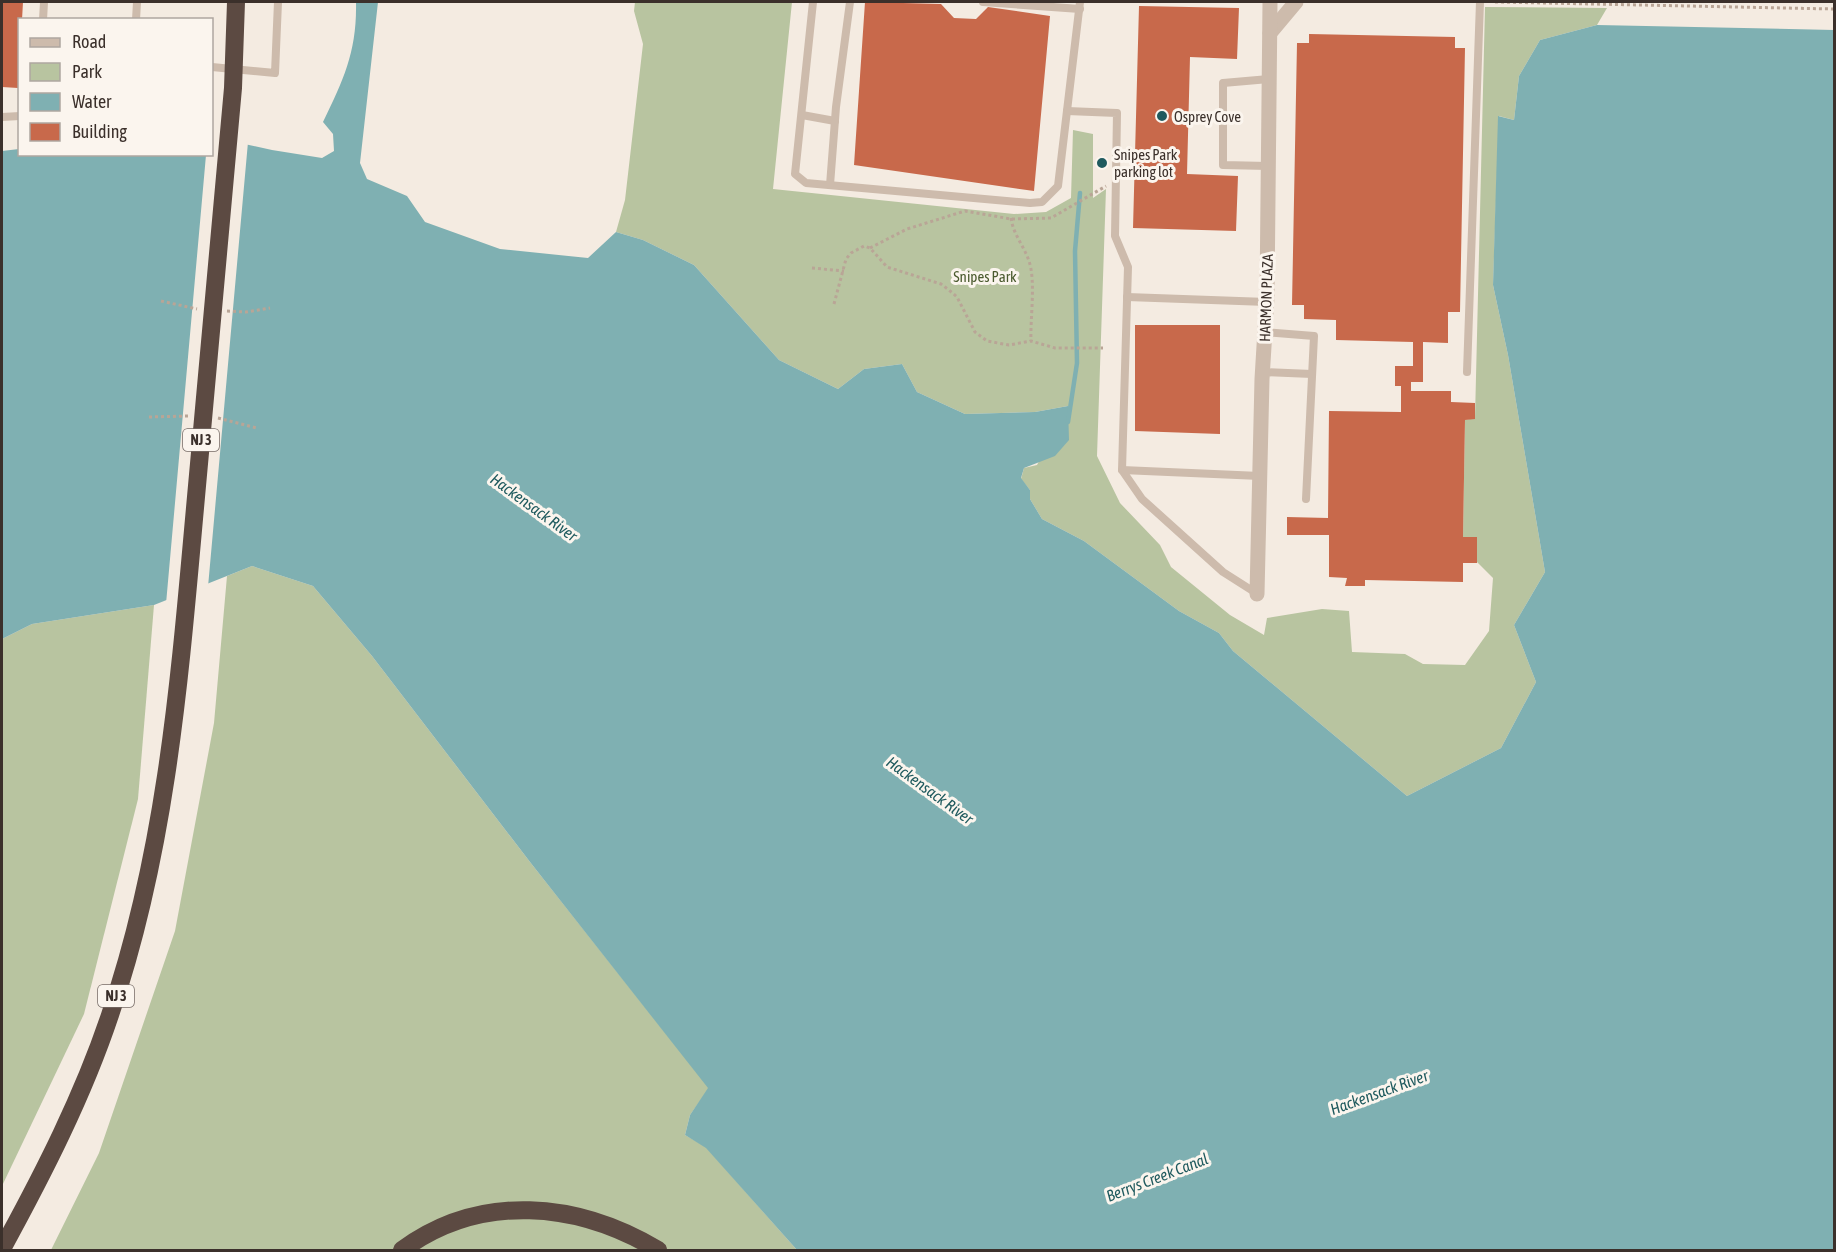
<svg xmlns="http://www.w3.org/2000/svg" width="1836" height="1252" viewBox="0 0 1836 1252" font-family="'Asap Condensed',sans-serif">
	<rect width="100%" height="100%" fill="#f4ebe1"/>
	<g fill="#b8c4a0">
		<path d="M635,2H792L773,189L1014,214L1046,212L1071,198L1073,130L1093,134V198L1106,189L1097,456L1120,503L1160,545L1171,567L1230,615L1264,635L1267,618L1322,609L1349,611L1352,652L1405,654L1423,664L1465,665L1489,631L1493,578L1477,562V537H1463L1465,420L1475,418L1485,7L1607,8L1597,25L1540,40L1519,76L1514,120L1499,116L1493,285L1508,355L1545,572L1514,625L1536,682L1501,748L1407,796L1233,651L1219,633L1179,611L1084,541L1042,519L1030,499V490L1021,479L1024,468L1037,465L1068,406L1035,412L965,414L917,392L902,364L864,369L838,389L779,360L694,265L643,240L616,232L625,200L643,44L634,11Z"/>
		<path d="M252,566L313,586L372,656L530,862L709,1088L690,1115L685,1135L706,1147L797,1250H51L99,1153L175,931L214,723L227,576Z"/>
		<path d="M154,605L138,799L84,1014L2,1186V639L32,624Z"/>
	</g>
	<path fill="#7fb0b2" d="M356,2H378L360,163L367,179L407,196L425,222L500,249L588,258L616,232L643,240L694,265L779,360L838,389L864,369L902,364L917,392L965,414L1035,412L1068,406L1069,440L1055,456L1024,468L1021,478L1030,490V499L1042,519L1084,541L1179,611L1219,633L1233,651L1407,796L1501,748L1536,682L1514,625L1545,572L1508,355L1493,285L1498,116L1514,120L1519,76L1540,40L1597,25L1834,30V1250H797L706,1148L685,1135L690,1115L708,1088L530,862L372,656L313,586L252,566L154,605L32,624L2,639V151L19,149L20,154H212V137L272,150L322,158L334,151L333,134L323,122C344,79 357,51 356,2Z"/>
	<path fill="#f4ebe1" d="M212,134L248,142L208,587L166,604L206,155L212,154Z"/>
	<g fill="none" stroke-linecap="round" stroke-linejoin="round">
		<path stroke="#7fb0b2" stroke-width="4.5" d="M1068,422L1077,363L1075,251L1080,193"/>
	</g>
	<g fill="#c8694b">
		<path d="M2,2H23L22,20H20L18,88L2,87Z"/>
		<path d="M865,2L941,4L954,18L976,19L988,7L1050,16L1034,191L854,165Z"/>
		<path d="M1139,6L1239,8L1237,59L1190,57L1187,174L1238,176L1236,231L1133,228Z"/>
		<path d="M1309,34L1455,37V48H1465L1460,312H1448V343L1423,342V382H1411V391H1451V402L1475,403V419L1465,420L1463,537H1477V563H1463V582L1365,580V586H1345L1347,578L1329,577V535H1287V517L1328,518L1329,411L1401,412V386H1395V366H1413V342L1336,340V320L1304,319V305H1292L1297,43H1309Z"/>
		<path d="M1135,325H1220V434L1135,431Z"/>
	</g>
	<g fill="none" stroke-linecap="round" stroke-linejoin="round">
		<g stroke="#b9a596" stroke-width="3" stroke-dasharray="3 3" stroke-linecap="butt">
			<path d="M1495,2L1834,9"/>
			<path d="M1011,218C1013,234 1024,246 1029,261C1036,282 1030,319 1031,341"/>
			<path d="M870,248L907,229L965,211L1011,219L1051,218L1106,186"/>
			<path d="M812,268L844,271"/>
			<path d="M161,301L197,309"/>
			<path d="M834,304L846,259L851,253L864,246L870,248L887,267L941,284L949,290L957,297L975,332L987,341L1009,345L1031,341L1055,348H1103"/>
			<path d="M227,311L246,312L270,308"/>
			<path d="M149,417L188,416"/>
			<path d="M218,418L257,428"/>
		</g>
		<g stroke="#cdbbac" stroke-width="8">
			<path d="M813,2L795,174L806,183L1030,203L1042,202L1058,186L1080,2"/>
			<path d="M983,2L1080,9"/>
			<path d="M43,20L44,2"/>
			<path d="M136,20L137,2"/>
			<path d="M212,67L275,73L278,2"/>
			<path d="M1067,111L1117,113L1115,236L1128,267L1122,470L1142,499L1223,572L1256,593"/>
			<path d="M802,115L835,121"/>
			<path d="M2,117L20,116"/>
			<path d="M1268,166L1223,165V83L1269,79"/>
			<path d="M830,185L836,107L850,2"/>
			<path d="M1127,297L1267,302"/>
			<path d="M1265,332L1314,336L1306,499"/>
			<path d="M1262,372L1312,374"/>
			<path d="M1467,372L1480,2"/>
			<path d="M1122,470L1260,476"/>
		</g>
		<g stroke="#cdbbac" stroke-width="15">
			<path d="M1270,33L1296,2"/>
			<path d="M1257,594L1262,379L1267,297L1270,2"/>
		</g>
		<g stroke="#5c4a42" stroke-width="18">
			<path d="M2,1249C43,1174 83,1096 110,1015C165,854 179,687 194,519C207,375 220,231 233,88L236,2"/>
			<path d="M402,1250C481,1192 578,1202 658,1250"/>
		</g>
	</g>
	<g fill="#1f5a5e" stroke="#fbf5ee" stroke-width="2">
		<circle cx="1162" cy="116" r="6"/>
		<circle cx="1102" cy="163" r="6"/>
	</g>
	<g text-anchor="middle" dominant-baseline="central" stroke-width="6" stroke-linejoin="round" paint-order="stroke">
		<g fill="#fbf5ee" stroke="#756b66" stroke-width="1.5">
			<rect x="183" y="429" width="36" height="22" rx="4.5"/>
			<rect x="98" y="985" width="36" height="22" rx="4.5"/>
		</g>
		<g font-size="14" font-weight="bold" fill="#3b302b">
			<text x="201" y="440">NJ 3</text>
			<text x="116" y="996">NJ 3</text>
		</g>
		<g font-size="15" fill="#3b302b" stroke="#fbf5ee" text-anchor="start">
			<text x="1174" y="116">Osprey Cove</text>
			<text x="1114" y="154">Snipes Park<tspan x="1114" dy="17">parking lot</tspan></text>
		</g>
		<g font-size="15" fill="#4a5a2e" stroke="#fbf5ee">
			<text x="985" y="276">Snipes Park</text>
		</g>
		<g font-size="15" fill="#3b302b" stroke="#fbf5ee">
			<text transform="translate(1266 298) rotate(-88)">HARMON PLAZA</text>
		</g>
		<g font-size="16" font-style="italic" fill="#1f5a5e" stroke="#fbf5ee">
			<text transform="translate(534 507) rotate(36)">Hackensack River</text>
			<text transform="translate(930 790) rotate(36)">Hackensack River</text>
			<text transform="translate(1379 1092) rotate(-20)">Hackensack River</text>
			<text transform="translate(1157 1177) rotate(-21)">Berrys Creek Canal</text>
		</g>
	</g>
	<rect width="1836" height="1252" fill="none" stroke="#3b302b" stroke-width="6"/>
	<rect x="18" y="18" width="195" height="138" fill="#fbf5ee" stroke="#aea6a0" stroke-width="1.5"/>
	<rect x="30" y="38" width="30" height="9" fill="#cdbbac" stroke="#aea6a0" stroke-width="1.5"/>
	<text x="72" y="48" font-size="18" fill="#3b302b">Road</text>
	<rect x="30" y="63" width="30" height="18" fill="#b8c4a0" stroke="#aea6a0" stroke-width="1.5"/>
	<text x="72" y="78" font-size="18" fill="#3b302b">Park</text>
	<rect x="30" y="93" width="30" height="18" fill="#7fb0b2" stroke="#aea6a0" stroke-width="1.5"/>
	<text x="72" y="108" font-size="18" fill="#3b302b">Water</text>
	<rect x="30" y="123" width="30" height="18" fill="#c8694b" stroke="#aea6a0" stroke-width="1.5"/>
	<text x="72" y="138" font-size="18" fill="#3b302b">Building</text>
</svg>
